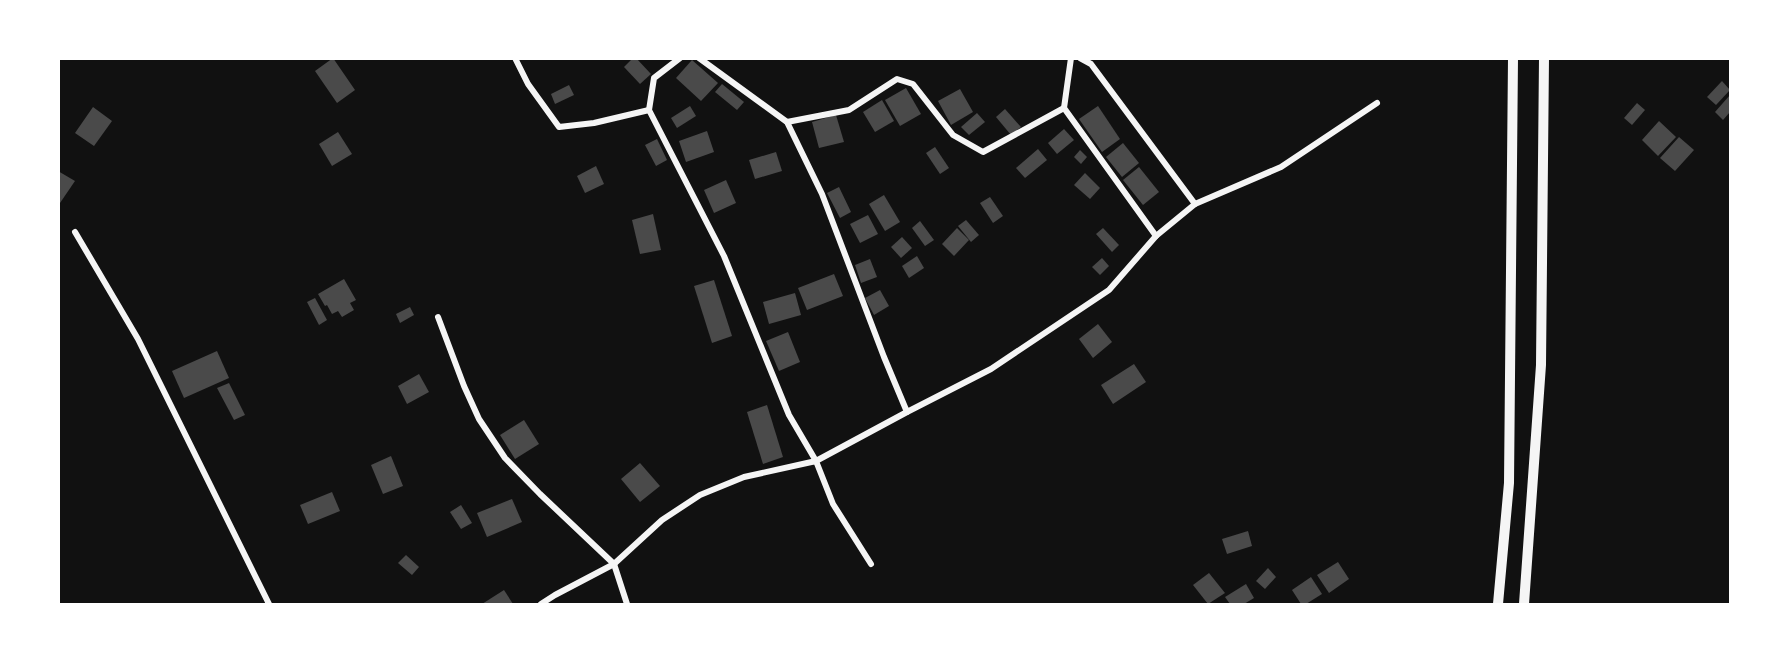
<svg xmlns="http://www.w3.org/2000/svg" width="1789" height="663" viewBox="0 0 1789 663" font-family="'Nunito Sans',sans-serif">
	<rect width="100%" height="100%" fill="#111"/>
	<g fill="#4a4a4a">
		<path d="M333,58L355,90L337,103L315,71Z"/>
		<path d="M633,58H636L651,74L640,84L624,67Z"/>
		<path d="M692,60L718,83L701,101L676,78Z"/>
		<path d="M1722,81L1730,90L1716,105L1707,97Z"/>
		<path d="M722,84L744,102L737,110L715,92Z"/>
		<path d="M569,85L574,95L555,104L551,94Z"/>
		<path d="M906,88L921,114L900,126L885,100Z"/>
		<path d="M960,89L973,112L951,125L938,101Z"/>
		<path d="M1730,95V112L1723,120L1715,112Z"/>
		<path d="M882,100L894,121L875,132L863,112Z"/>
		<path d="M1637,103L1645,110L1632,125L1624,118Z"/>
		<path d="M690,106L696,116L677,128L671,118Z"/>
		<path d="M1098,106L1120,139L1102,152L1079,119Z"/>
		<path d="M93,107L112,121L94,146L75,133Z"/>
		<path d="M1005,109L1021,127L1011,135L996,117Z"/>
		<path d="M977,113L985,122L969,135L961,127Z"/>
		<path d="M836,115L844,142L819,148L812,122Z"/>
		<path d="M1659,121L1676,137L1658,156L1642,140Z"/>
		<path d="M1064,129L1074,140L1057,154L1048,143Z"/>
		<path d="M707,131L714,152L686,162L679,141Z"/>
		<path d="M338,132L352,154L332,166L319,144Z"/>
		<path d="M1679,137L1694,150L1675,171L1660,158Z"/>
		<path d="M657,139L667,160L656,166L645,145Z"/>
		<path d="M1123,143L1139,163L1122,177L1106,157Z"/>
		<path d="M935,147L949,168L940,174L926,153Z"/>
		<path d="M1038,149L1047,160L1025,178L1016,168Z"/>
		<path d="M1080,150L1087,157L1081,164L1074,157Z"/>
		<path d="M776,152L782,171L755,179L749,160Z"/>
		<path d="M596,166L604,184L585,193L577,176Z"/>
		<path d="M1139,167L1159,192L1143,205L1123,180Z"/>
		<path d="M58,171L75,181L60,203L58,202Z"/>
		<path d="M1085,173L1100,188L1090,199L1074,185Z"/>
		<path d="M726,180L736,203L714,213L704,190Z"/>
		<path d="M839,187L851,212L840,218L827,193Z"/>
		<path d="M884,195L900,222L885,231L869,204Z"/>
		<path d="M990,197L1003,216L993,223L980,203Z"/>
		<path d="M653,214L661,250L640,254L632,220Z"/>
		<path d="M868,215L878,234L860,243L850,224Z"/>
		<path d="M966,220L979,235L971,242L958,226Z"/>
		<path d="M920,221L934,240L925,246L912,228Z"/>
		<path d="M957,228L969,240L954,256L942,244Z"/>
		<path d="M1103,228L1119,245L1112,252L1096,234Z"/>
		<path d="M902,237L912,248L901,258L891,247Z"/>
		<path d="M917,256L924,268L909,278L902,266Z"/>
		<path d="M1102,258L1109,266L1100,275L1092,267Z"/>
		<path d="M870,259L877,277L861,283L855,265Z"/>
		<path d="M834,274L843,296L807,310L798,288Z"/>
		<path d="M344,279L356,300L350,303L354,310L342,317L338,311L332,314L327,305L325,306L318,294Z"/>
		<path d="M714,280L732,336L712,343L694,286Z"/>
		<path d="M880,290L889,306L874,315L865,298Z"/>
		<path d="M795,293L801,315L769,324L763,302Z"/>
		<path d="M315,298L327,320L319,325L307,302Z"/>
		<path d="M410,307L414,315L400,323L396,314Z"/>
		<path d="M1098,324L1112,342L1093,358L1079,339Z"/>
		<path d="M788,332L800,362L779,371L766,341Z"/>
		<path d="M217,351L229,378L184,398L172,371Z"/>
		<path d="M1134,364L1146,382L1113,404L1101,385Z"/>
		<path d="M419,374L429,392L407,404L398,386Z"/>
		<path d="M229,383L245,415L234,420L217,388Z"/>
		<path d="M767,405L783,457L763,464L747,412Z"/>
		<path d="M524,420L539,444L515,459L500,435Z"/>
		<path d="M391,456L403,486L383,494L371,465Z"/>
		<path d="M640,463L660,486L640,502L621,479Z"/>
		<path d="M332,492L340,511L308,524L300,505Z"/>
		<path d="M512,499L522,522L487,537L477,513Z"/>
		<path d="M461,505L472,523L461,529L450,512Z"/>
		<path d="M1248,531L1252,546L1227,554L1222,539Z"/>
		<path d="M406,555L419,567L412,575L398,563Z"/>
		<path d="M1338,562L1349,579L1329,593L1317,575Z"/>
		<path d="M1268,568L1276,577L1265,589L1256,581Z"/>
		<path d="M1209,573L1225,593L1208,604L1193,585Z"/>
		<path d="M1311,577L1322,594L1306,604H1301L1292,590Z"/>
		<path d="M1246,584L1254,598L1244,604H1230L1225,597Z"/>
		<path d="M504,590L513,604H482Z"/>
	</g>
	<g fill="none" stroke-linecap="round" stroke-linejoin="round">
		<g stroke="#f5f5f5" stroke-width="6">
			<path d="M515,58L528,84L559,127L594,123L649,110"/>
			<path d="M680,58L654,78L649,110L724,256L789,415L816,461L907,412"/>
			<path d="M699,58L787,122L822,194L884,357L907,412L991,369L1109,290L1156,236L1195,204L1281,167L1377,103"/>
			<path d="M1071,58L1064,108L1156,236"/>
			<path d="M1080,58L1091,64L1195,204"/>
			<path d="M787,122L849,110L897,79L913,84L953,135L983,152L1064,108"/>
			<path d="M75,232L138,339L269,604"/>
			<path d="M438,317L464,386L479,419L505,458L540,494L614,564L627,604"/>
			<path d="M541,604L555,595L614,564L662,520L700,495L744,477L816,461L833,504L871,564"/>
		</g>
		<g stroke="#f5f5f5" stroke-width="10">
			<path d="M1498,604L1509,483L1513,58"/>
			<path d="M1524,604L1541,365L1544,58"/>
		</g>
	</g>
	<rect width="1789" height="663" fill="none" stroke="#ffffff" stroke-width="120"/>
</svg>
